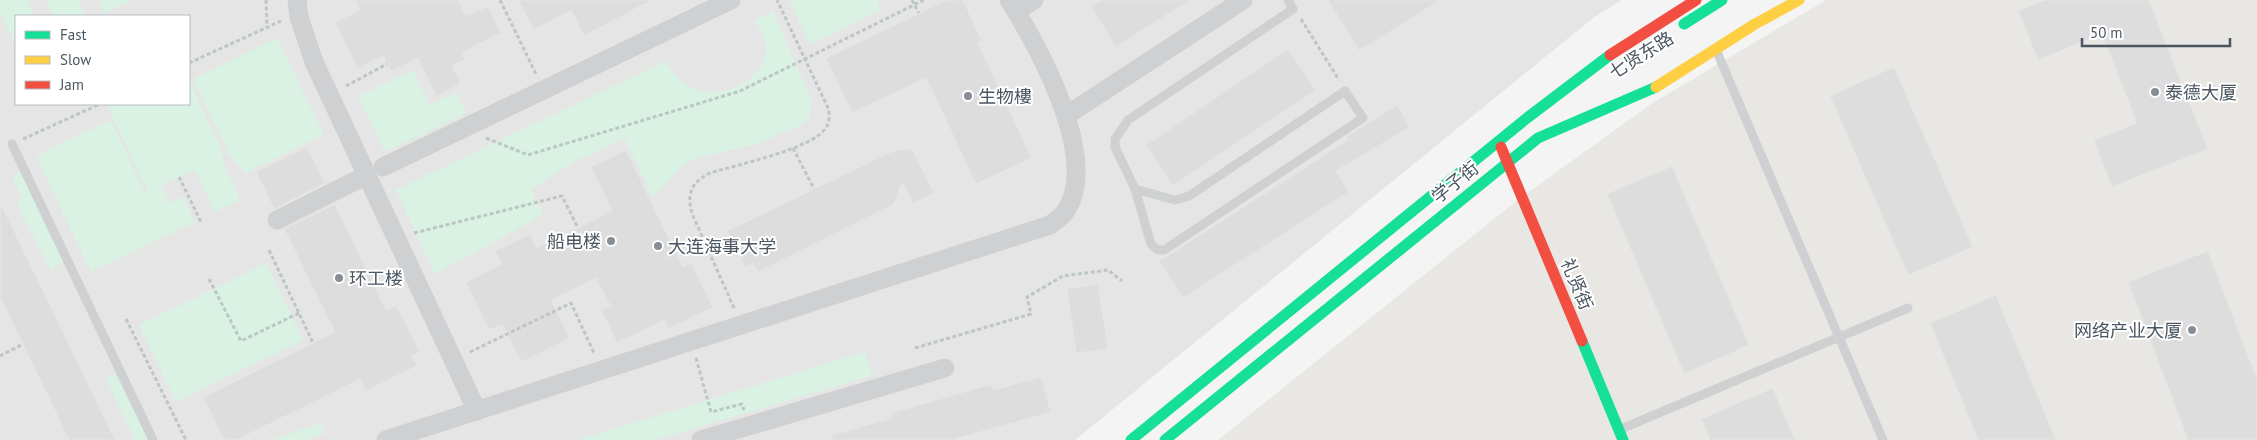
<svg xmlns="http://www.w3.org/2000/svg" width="2257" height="440" viewBox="0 0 2257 440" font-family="'PT Sans','Noto Sans SC',sans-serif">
	<rect width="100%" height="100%" fill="#f4f4f4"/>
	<path fill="#e8e7e3" d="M1826,0H2257V440H1218L1515,202L1651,104Z"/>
	<path fill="#e6e5e6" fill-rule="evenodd" d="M0,0H1622L1593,18L1075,440H0ZM16,16H189V104H16Z"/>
	<g fill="#d9f2e3">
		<path d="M0,0H27L35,16H16V46L0,12Z"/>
		<path d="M46,0H79L86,16H54Z"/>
		<path d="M98,0H131L104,13Z"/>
		<path d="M789,0H877L881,10L810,44Z"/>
		<path d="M773,11L812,102L809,118L801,125L754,145L700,157L684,164L653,197L624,138L576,161L531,189L543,215L435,274L396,190L666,61C683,94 717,101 747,81C756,75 765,63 766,52C767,40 761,30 754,20Z"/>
		<path d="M277,38L324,135L245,173L230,156L193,79Z"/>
		<path d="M413,70L429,105L456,92L466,113L385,152L358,96Z"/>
		<path d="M189,79L224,156L221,158L240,200L215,212L195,170L161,185L170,203L183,197L195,222L91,272L36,156L111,120L145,193L148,192L107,105L189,104Z"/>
		<path d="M22,172L64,262L51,271L17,205L21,196L12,175Z"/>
		<path d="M266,263L303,340L176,402L139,325Z"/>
		<path d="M865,352L872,376L654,440H577Z"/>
		<path d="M116,374L148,440H135L106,379Z"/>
		<path d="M321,423L325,433L305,440H272Z"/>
	</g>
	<g fill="#ddddde" stroke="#e5e6e7">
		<path d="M355,0H458L466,16L488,6L501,33L462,52L465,59L452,66L461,84L436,96L418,58L391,71L383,56L357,68L335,22L360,10Z"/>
		<path d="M518,0H652L584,36L571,10L534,30Z"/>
		<path d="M947,0H963L982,41L978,43L1032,158L976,184L926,78L852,113L826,58Z"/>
		<path d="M1102,0H1190L1116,47L1091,7Z"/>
		<path d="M1328,0H1441L1359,51Z"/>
		<path d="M2046,0H2149L2208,149L2112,187L2094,140L2137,123L2102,34L2038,60L2018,11Z"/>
		<path d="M1288,49L1316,90L1173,186L1146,145Z"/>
		<path d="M1894,67L1973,247L1908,275L1830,96Z"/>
		<path d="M1397,105L1410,127L1336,171L1349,192L1183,298L1159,261L1348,140L1346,137Z"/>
		<path d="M307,147L325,183L274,209L256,172Z"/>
		<path d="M912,149L934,193L913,203L902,182L894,204L758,272L753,263L745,267L727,231L895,150Z"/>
		<path d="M626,150L683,267L691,263L713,307L668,329L664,320L617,343L601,310L610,305L596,278L551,300L570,338L521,362L502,324L489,330L466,282L502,264L495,251L530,234L537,248L612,211L591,167Z"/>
		<path d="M1672,166L1749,345L1684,374L1607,194Z"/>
		<path d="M0,202L58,321L115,440H69L43,386L0,297Z"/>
		<path d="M335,204L386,310L396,305L420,352L412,356L417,366L366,391L360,379L237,440H224L203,397L335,332L284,229Z"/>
		<path d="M2208,251L2257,379V440H2188L2128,282Z"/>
		<path d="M1098,284L1108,349L1076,353L1067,289Z"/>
		<path d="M1996,295L2056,440H1978L1930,323Z"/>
		<path d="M1041,377L1051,412L952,440H832V435L892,418L891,413L992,384L993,390Z"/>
		<path d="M1773,388L1795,440H1710L1701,419Z"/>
	</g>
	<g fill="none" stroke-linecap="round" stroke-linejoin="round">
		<g stroke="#bcc7c4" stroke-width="3" stroke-dasharray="4 2.5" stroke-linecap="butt">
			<path d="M266,0L267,27"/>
			<path d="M500,0L536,74"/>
			<path d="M912,0L919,13"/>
			<path d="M1301,19L1339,80"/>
			<path d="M189,63L281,21"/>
			<path d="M346,86L387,64"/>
			<path d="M486,138L528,155L740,91L924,0"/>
			<path d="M23,139L100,104"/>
			<path d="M793,148L814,189"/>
			<path d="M179,177L201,222"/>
			<path d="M414,233L562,196L578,228"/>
			<path d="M269,250L313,343"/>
			<path d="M209,279L241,341L299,313"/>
			<path d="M734,308L693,216C686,195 690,183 710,173C736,165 811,149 825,129C830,123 829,117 829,110L777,0"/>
			<path d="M126,319L186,440"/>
			<path d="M915,348L1031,314L1027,297L1063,276L1108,270L1122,281"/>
			<path d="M470,352L571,303L594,353"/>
			<path d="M0,356L23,344"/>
			<path d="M696,358L711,412L742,404L744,410"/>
		</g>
		<g stroke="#ced0d2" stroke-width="9">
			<path d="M1717,52L1883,440"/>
			<path d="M12,144L153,440"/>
			<path d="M1135,189L1175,200L1189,196L1345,91L1363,118L1164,250H1158L1151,244L1135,189L1115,147V139L1128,120L1293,9L1288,0"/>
			<path d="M1621,429L1908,308"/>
		</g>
		<g stroke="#ced0d2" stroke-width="19">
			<path d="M297,0L299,17L314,62L477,411"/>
			<path d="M1016,11L1034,0"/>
			<path d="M1067,115L1243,0"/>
			<path d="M383,167L731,0"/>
			<path d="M277,220L357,180"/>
			<path d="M386,440L1050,225C1056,221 1063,216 1067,209C1099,156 1038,46 1009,0"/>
			<path d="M701,440L945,368"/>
		</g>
		<g stroke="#16e098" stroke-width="11">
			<path d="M1684,24L1722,0"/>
			<path d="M1582,341L1623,440"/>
			<path d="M1131,440L1527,118L1610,55"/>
			<path d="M1165,440L1538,138L1656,87"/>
		</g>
		<path stroke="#ffcf43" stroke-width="11" d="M1656,87L1755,24L1799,0"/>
		<g stroke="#f24e42" stroke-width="11">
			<path d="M1610,55L1696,0"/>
			<path d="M1501,147L1582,341"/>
		</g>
	</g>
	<g fill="#868d94" stroke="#fff" stroke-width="2">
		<circle cx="2155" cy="92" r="5"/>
		<circle cx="968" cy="96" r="5"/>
		<circle cx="611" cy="241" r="5"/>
		<circle cx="658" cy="246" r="5"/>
		<circle cx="339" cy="278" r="5"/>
		<circle cx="2192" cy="330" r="5"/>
	</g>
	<g text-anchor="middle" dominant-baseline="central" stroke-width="4" stroke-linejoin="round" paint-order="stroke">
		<g font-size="18" fill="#4a5661" stroke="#fff">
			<text transform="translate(1641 55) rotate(-32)">七贤东路</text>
			<text transform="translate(1455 182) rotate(-39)">学子街</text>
			<text transform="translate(1577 284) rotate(67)">礼贤街</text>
		</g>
		<g font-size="18" fill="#4a5661" stroke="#fff" text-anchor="start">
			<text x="2165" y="92">泰德大厦</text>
			<text x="978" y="96">生物樓</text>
			<text x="601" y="241" text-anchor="end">船电楼</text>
			<text x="668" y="246">大连海事大学</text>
			<text x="349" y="278">环工楼</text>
			<text x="2182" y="330" text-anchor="end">网络产业大厦</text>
		</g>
	</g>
	<rect x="15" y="15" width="175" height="90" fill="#ffffff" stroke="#b7bbc0"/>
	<rect x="25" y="31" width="25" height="8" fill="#16e098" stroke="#b7bbc0"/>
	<text x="60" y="40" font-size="15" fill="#4a5661">Fast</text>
	<rect x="25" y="56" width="25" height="8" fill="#ffcf43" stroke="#b7bbc0"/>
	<text x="60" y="65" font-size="15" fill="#4a5661">Slow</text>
	<rect x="25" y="81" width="25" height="8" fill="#f24e42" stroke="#b7bbc0"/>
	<text x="60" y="90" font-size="15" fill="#4a5661">Jam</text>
	<path d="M2082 38v8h148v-8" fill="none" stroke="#4a5661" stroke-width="2.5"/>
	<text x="2090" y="38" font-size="15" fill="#4a5661" stroke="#ffffff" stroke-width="4" paint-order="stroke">50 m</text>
</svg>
